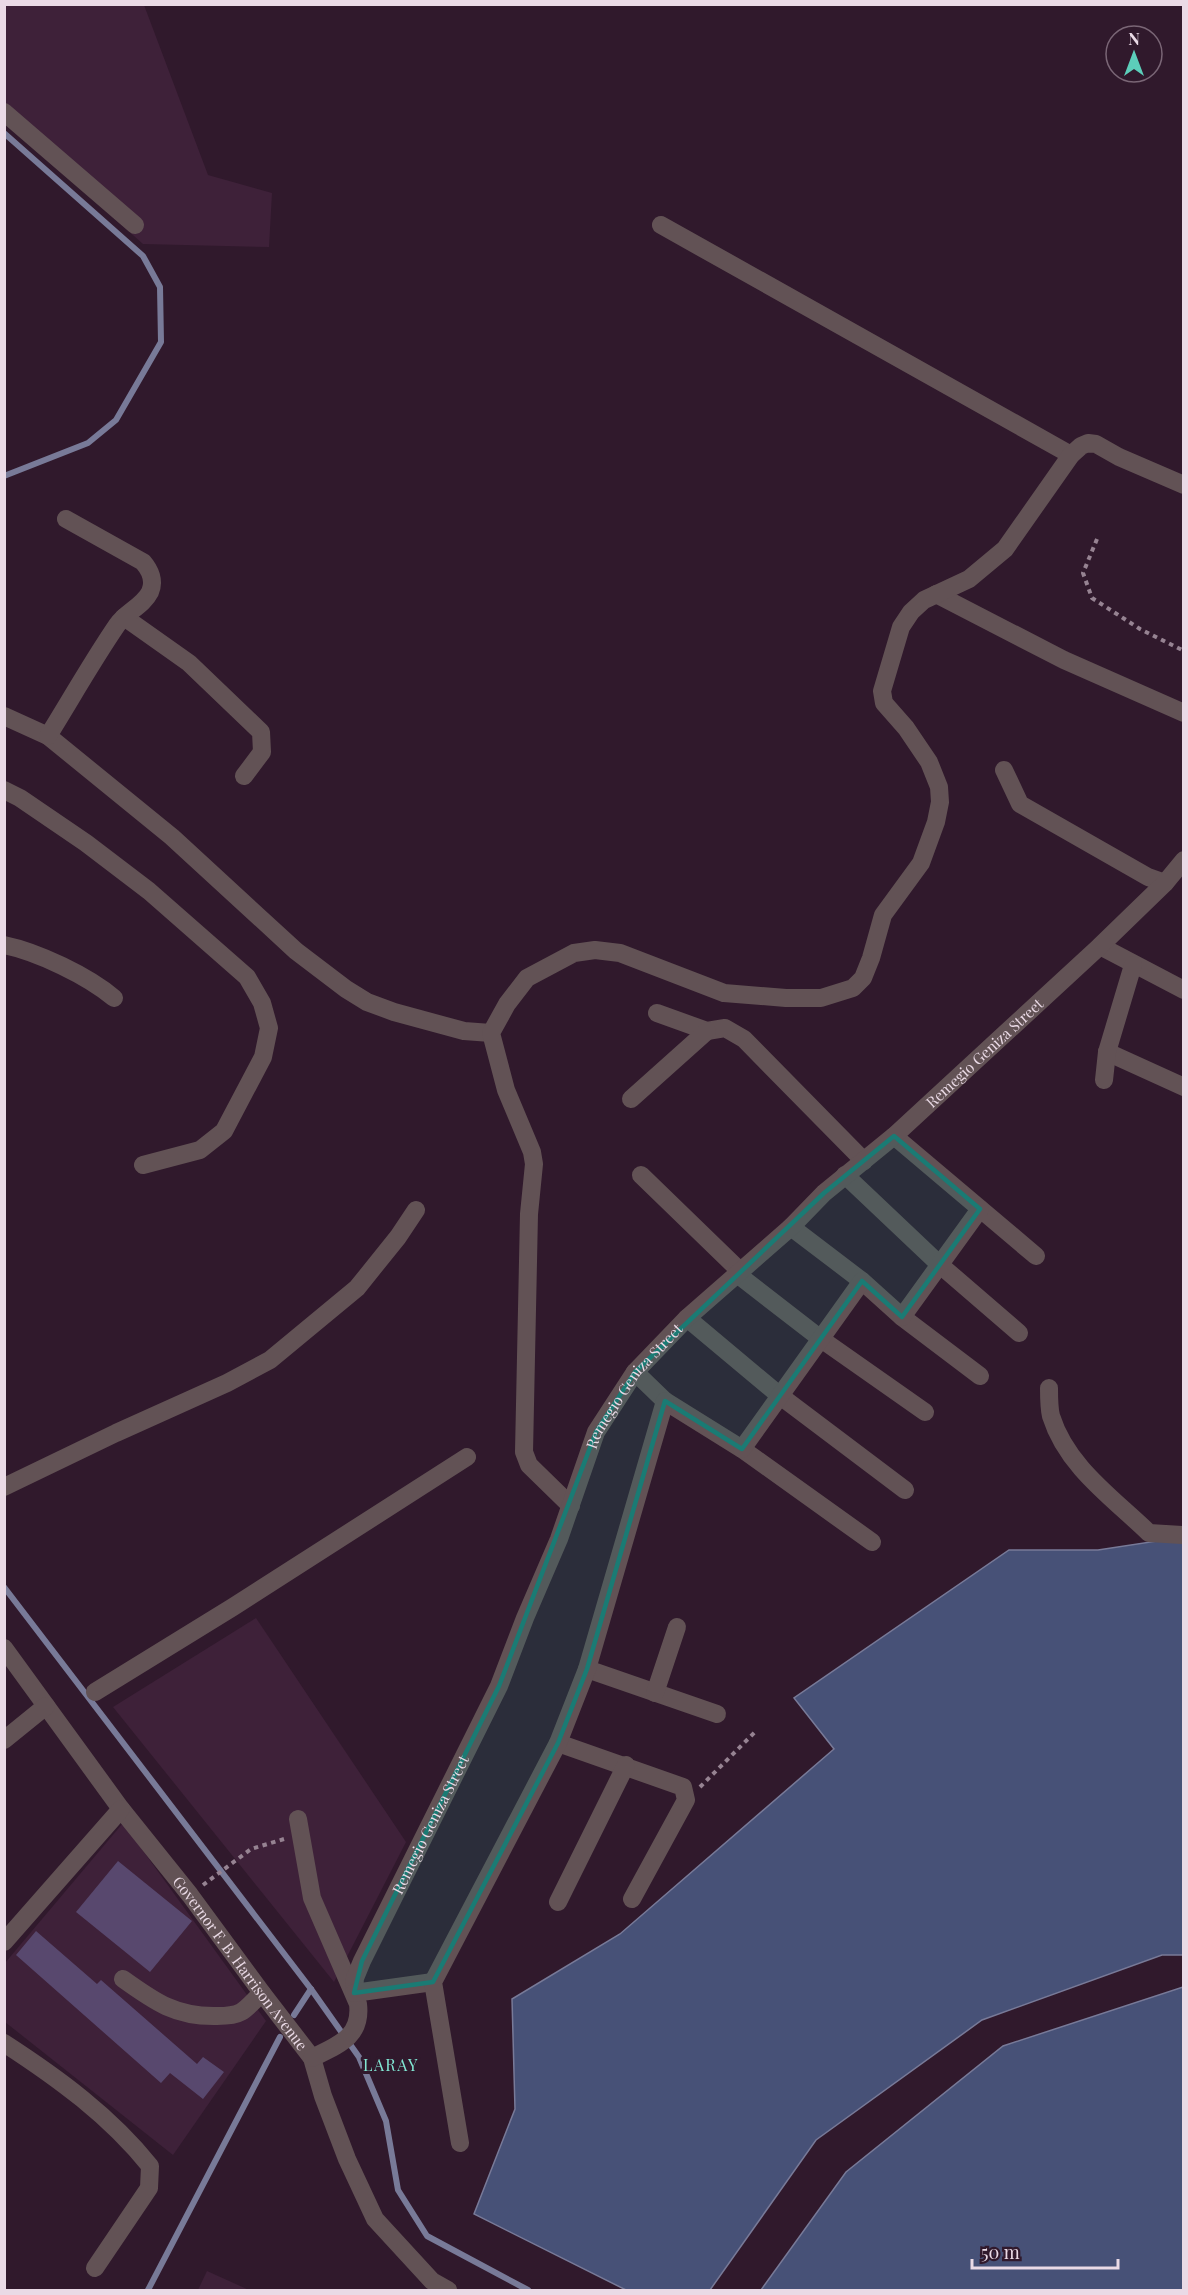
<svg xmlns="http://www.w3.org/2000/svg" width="1188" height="2295" viewBox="0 0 1188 2295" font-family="'Playfair Display',serif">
	<rect width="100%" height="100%" fill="#30192c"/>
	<g fill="#3e2139">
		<path d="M5,5H144L208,175L272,193L269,247L143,244L5,121Z"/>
		<path d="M256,1618L406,1842L334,1982L113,1707Z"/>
		<path d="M123,1823L266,2021L173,2155L5,2022V1963Z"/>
		<path d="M207,2271L249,2290H198Z"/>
	</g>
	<g fill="#475177" stroke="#787a98" stroke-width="1.5">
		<path d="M1183,1537V1955H1162L982,2020L816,2140L710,2290H626L474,2214L515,2109L512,1999L620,1934L834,1749L794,1698L1009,1550H1098Z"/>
		<path d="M1183,1987V2290H761L846,2172L1003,2046Z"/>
	</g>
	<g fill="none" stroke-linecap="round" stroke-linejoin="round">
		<g stroke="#787a98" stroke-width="6">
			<path d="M4,133L143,256L160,287L161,342L116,420L88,443L4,476"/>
			<path d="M4,1587L311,1989L359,2057L386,2121L398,2190L427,2236L528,2290"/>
			<path d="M294,2015L311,1989"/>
			<path d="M148,2290L280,2037"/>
		</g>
	</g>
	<g fill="#58486e">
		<path d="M118,1861L192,1921L150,1972L76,1912Z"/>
		<path d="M36,1931L97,1984L101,1980L197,2064L203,2057L224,2072L203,2099L170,2073L161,2083L16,1955Z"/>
	</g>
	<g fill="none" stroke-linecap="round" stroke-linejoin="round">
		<g stroke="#968392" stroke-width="4" stroke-dasharray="4.5 4.5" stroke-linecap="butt">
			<path d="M1097,539L1083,573L1092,598L1140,629L1184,651"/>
			<path d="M700,1787L757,1730"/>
			<path d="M203,1885L251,1849L284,1839"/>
		</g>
		<g stroke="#625255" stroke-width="18">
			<path d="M4,112L135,225"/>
			<path d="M661,225L1071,455"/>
			<path d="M936,594L1064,660L1184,713"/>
			<path d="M124,617L189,663L261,732L262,752L244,776"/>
			<path d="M4,716L48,736L172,837L296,951L346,989L367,1002L394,1012L464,1031L491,1033"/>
			<path d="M48,736C71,699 93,660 117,625C126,612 143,606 150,592C155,581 150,570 143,562L66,519"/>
			<path d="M1004,770L1020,804L1148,877L1165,883"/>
			<path d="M4,790L20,798L86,843L149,891L247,977L262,1003L269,1028L263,1057L224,1131L200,1150L143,1165"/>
			<path d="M4,945C38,952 88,976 114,998"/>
			<path d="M1100,946L1184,990"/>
			<path d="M657,1013L707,1031L725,1028L744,1039L864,1161"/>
			<path d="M1107,1052L1184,1087"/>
			<path d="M1104,1080L1107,1052L1133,965"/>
			<path d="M631,1099L707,1031"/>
			<path d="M894,1136L1036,1256"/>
			<path d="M641,1175L740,1271"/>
			<path d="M845,1175L939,1264L1019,1333"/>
			<path d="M791,1227L862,1281L902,1317L980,1376"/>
			<path d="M737,1274L821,1339L925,1412"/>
			<path d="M902,1317L980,1209"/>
			<path d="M687,1318L779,1395L905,1490"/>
			<path d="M635,1372L665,1401L742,1449L872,1542"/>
			<path d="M1049,1388C1049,1397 1049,1408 1051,1416C1067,1467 1113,1498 1149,1533L1182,1535"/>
			<path d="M742,1449L862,1281"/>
			<path d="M4,1487L116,1433L227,1383L270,1360L357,1288L398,1237L416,1210"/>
			<path d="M571,1506L529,1465L524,1452L529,1214L534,1164L532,1152L506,1090L491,1033L507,1004L527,978L574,953L595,950L620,953L724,993L786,998H821L853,988L863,978L871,958L883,915L921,863L936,822L940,802L939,787L929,762L906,728L884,703L882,691L901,627L911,612L924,600L969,579L1005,549L1071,455L1081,446L1088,443L1096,444L1119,457L1184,485"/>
			<path id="s1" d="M4,1648L121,1809L190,1895L262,1993L312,2058L323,2096L347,2159L375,2219L432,2281L448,2290"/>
			<path d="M587,1669L717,1714"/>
			<path d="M95,1692L233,1607L467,1457"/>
			<path d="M655,1693L677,1627"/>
			<path d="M4,1740L46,1706"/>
			<path d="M558,1743L683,1787L686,1800L632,1899"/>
			<path d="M298,1819L312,1898L358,2004C362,2037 338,2045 312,2058"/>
			<path d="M558,1902L626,1765"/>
			<path d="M4,1942L121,1809"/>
			<path d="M123,1979C155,2002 176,2017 217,2016C224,2016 234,2016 241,2012C248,2008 255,1999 262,1993"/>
			<path id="s2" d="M354,1993L355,1978L362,1961L499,1686L525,1618L559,1539L596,1432L635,1372L687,1318L791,1227L824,1193L894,1136L1100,946L1165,883L1184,860"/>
			<path d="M354,1993L433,1982"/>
			<path d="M4,2043C58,2078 110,2116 150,2166L149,2188L95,2268"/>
			<path d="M460,2143L433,1982L558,1743L587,1669L665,1401"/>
		</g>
	</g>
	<path fill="#1a7b74" fill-opacity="0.2" stroke="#1a7b74" stroke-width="4.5" stroke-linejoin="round" d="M894,1136L980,1209L902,1317L862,1281L742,1449L665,1401L587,1669L558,1743L433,1982L354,1993L362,1961L499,1686L596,1432L635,1372L824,1193Z"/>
	<g text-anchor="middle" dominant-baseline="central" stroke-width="6" stroke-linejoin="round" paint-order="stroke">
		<g font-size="15" fill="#eadae6" stroke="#30192c">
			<text stroke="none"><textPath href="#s2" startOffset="1158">Remegio Geniza Street</textPath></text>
			<text stroke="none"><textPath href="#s2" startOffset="672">Remegio Geniza Street</textPath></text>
			<text stroke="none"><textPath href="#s2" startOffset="186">Remegio Geniza Street</textPath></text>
			<text stroke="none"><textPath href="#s1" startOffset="394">Governor F. B. Harrison Avenue</textPath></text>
		</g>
		<g font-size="16" letter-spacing="1.5" fill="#82e8d4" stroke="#30192c">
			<text x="391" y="2064">LARAY</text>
		</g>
	</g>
	<rect width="1188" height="2295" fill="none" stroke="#eadae6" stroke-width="12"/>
	<g transform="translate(1134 54)"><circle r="28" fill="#30192c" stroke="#7a6676" stroke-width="1.5"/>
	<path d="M0-4.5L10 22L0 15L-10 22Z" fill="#5cceba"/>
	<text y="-9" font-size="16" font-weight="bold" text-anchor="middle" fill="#eadae6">N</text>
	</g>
	<path d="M972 2259v9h146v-9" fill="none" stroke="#eadae6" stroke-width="3"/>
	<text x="981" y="2259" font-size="18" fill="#eadae6" stroke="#30192c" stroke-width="4.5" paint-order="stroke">50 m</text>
</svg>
